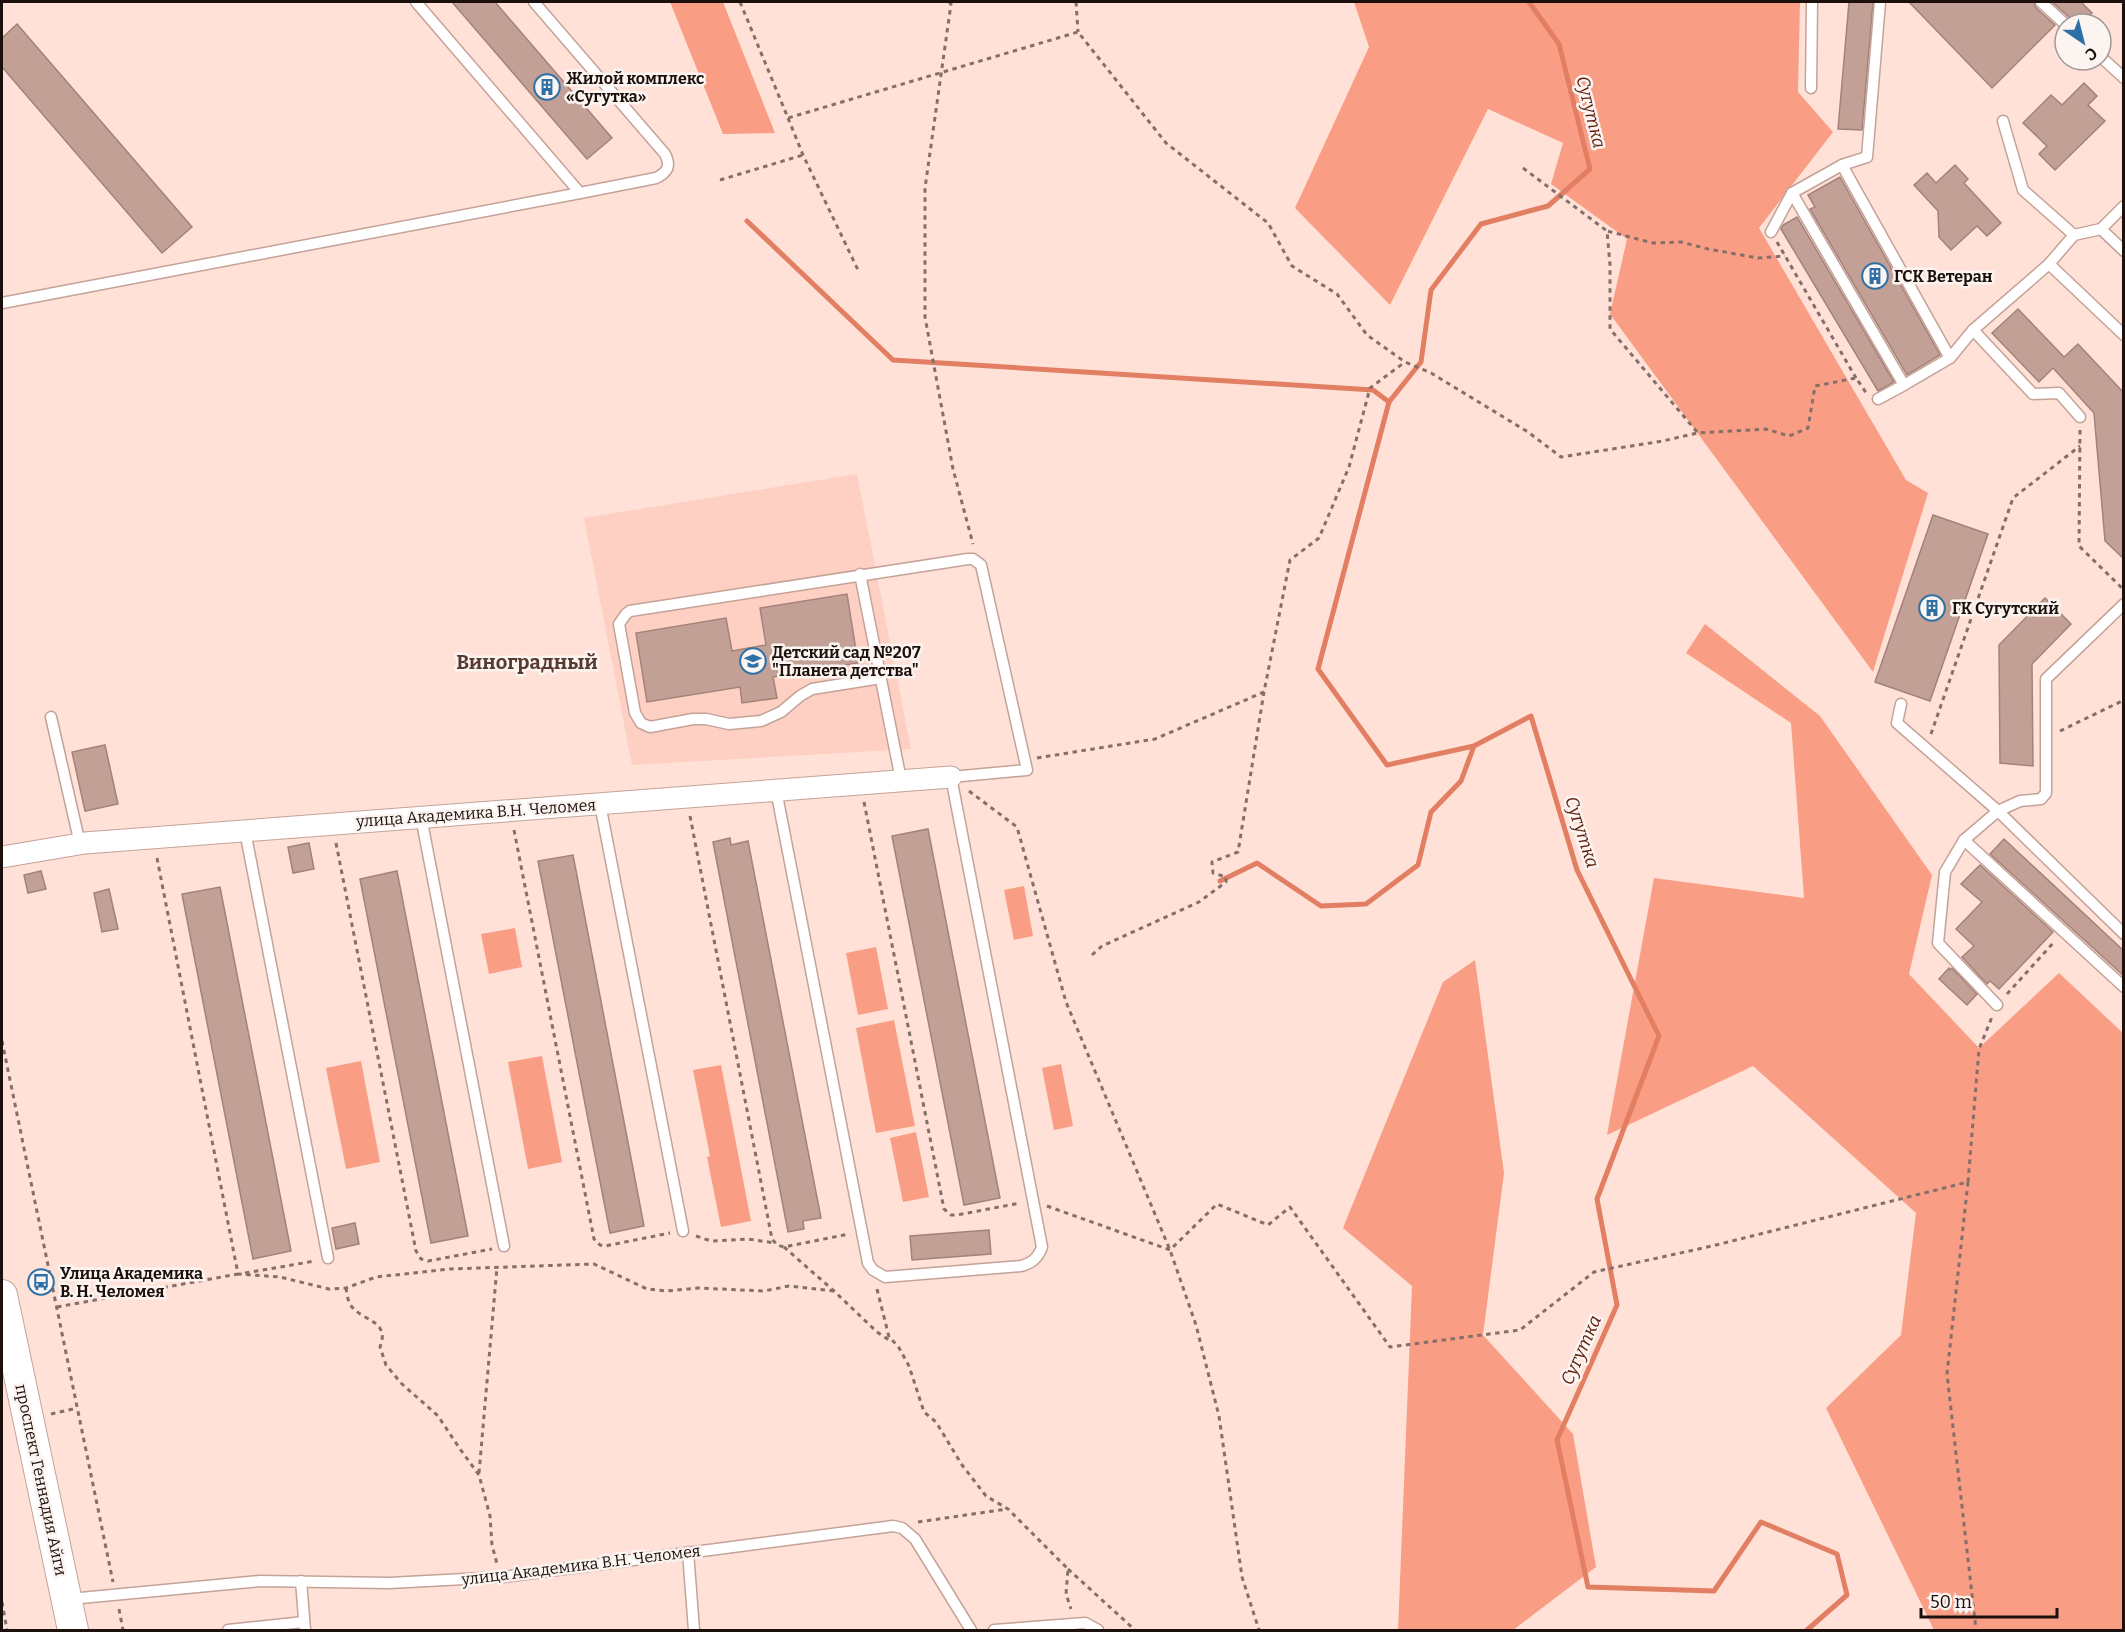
<svg xmlns="http://www.w3.org/2000/svg" width="2125" height="1632" viewBox="0 0 2125 1632" font-family="Bitter,serif">
	<rect width="100%" height="100%" fill="#ffe1d8"/>
	<path fill="#fdd0c3" d="M857,474L911,749L632,765L584,518Z"/>
	<g fill="#f99e84">
		<path d="M670,2H723L775,133L723,134Z"/>
		<path d="M1354,2H1800L1798,92L1833,132L1759,228L1906,480L1928,493L1873,672L1610,314L1627,239L1551,184L1563,143L1488,109L1390,305L1295,208L1369,47Z"/>
		<path d="M1705,624L1820,716L1932,875L1909,974L1979,1048L2059,973L2123,1033V1630H1934L1826,1408L1901,1335L1916,1213L1753,1066L1607,1135L1654,878L1804,898L1791,723L1686,653Z"/>
		<path d="M1024,886L1033,936L1014,940L1004,890Z"/>
		<path d="M515,928L522,967L489,974L481,934Z"/>
		<path d="M876,947L888,1009L858,1015L846,953Z"/>
		<path d="M1475,960L1504,1173L1483,1335L1573,1434L1596,1567L1513,1630H1398L1412,1286L1343,1228L1443,982Z"/>
		<path d="M894,1020L915,1126L876,1133L856,1028Z"/>
		<path d="M542,1056L562,1162L528,1169L508,1062Z"/>
		<path d="M361,1061L380,1162L346,1169L326,1068Z"/>
		<path d="M1061,1064L1073,1126L1054,1130L1042,1068Z"/>
		<path d="M721,1065L751,1221L721,1227L707,1157L710,1156L693,1070Z"/>
		<path d="M916,1132L929,1197L903,1202L890,1138Z"/>
	</g>
	<g fill="none" stroke-linecap="round" stroke-linejoin="round">
		<g stroke="#e27f63" stroke-width="5">
			<path d="M1529,2L1559,44L1590,169L1548,206L1481,224L1431,290L1421,362L1389,402L1318,669L1387,765L1474,746L1531,716L1577,870L1659,1036L1597,1199L1617,1305L1557,1440L1588,1587L1714,1591L1761,1522L1837,1554L1847,1595L1807,1630"/>
			<path d="M747,221L893,360L1373,390L1389,402"/>
			<path d="M1220,881L1257,863L1321,906L1366,904L1418,865L1431,812L1461,781L1474,746"/>
		</g>
	</g>
	<g fill="#c3a096" stroke="#a48279" stroke-width="1.5">
		<path d="M452,2H495L612,138L587,159Z"/>
		<path d="M1849,2H1873L1862,130L1838,129Z"/>
		<path d="M1909,2H2034L2036,8L2055,25L1992,88Z"/>
		<path d="M2052,2H2081L2092,13L2081,24H2077Z"/>
		<path d="M17,24L192,227L162,253L2,67V38Z"/>
		<path d="M2084,83L2097,96L2088,105L2105,121L2055,170L2039,154L2047,146L2023,123L2051,95L2062,105Z"/>
		<path d="M1955,165L1968,179L1964,183L2001,223L1987,236L1977,226L1951,250L1939,237L1938,211L1914,185L1927,173L1936,183Z"/>
		<path d="M1840,177L1940,355L1907,375L1810,209L1815,207L1808,195Z"/>
		<path d="M1797,217L1894,382L1878,391L1781,229L1783,225Z"/>
		<path d="M2018,309L2064,357L2078,344L2124,393V559L2105,541L2094,413L2053,368L2039,382L1992,333Z"/>
		<path d="M1933,515L1988,534L1930,701L1875,682Z"/>
		<path d="M847,594L858,663L773,677L777,698L742,703L740,687L647,702L636,633L726,618L732,651L766,645L760,608Z"/>
		<path d="M2045,598L2071,624L2032,664L2033,766L2000,763L1999,645Z"/>
		<path d="M105,745L118,804L85,811L72,752Z"/>
		<path d="M928,829L1000,1198L964,1205L892,836Z"/>
		<path d="M730,838L731,845L748,841L821,1218L803,1221L804,1229L788,1232L713,842Z"/>
		<path d="M2004,839L2124,951V976L1990,854Z"/>
		<path d="M309,843L314,869L293,873L288,847Z"/>
		<path d="M573,855L644,1226L610,1233L538,861Z"/>
		<path d="M1980,865L2053,932L1999,989L1990,981L1987,984L1962,957L1974,946L1956,929L1982,902L1961,884Z"/>
		<path d="M41,871L46,889L28,893L24,875Z"/>
		<path d="M397,871L468,1236L431,1243L360,879Z"/>
		<path d="M220,887L291,1251L253,1259L182,894Z"/>
		<path d="M109,889L118,929L102,932L94,893Z"/>
		<path d="M1949,968L1950,970L1952,968L1977,994L1967,1005L1939,979Z"/>
		<path d="M355,1223L359,1244L336,1249L332,1228Z"/>
		<path d="M989,1230L991,1254L912,1260L910,1236Z"/>
	</g>
	<g fill="none" stroke-linecap="round" stroke-linejoin="round">
		<g stroke="#c5a298" stroke-width="13">
			<g id="lane">
				<path d="M416,2L580,193"/>
				<path d="M1880,2L1867,157L1842,165L1950,358L1973,330"/>
				<path d="M2041,2L2065,24"/>
				<path d="M2101,57L2124,78"/>
				<path d="M1811,88L1812,2"/>
				<path d="M2003,121L2023,190L2074,235"/>
				<path d="M1792,193L1904,385L1950,358"/>
				<path d="M2124,206L2101,229L2124,251"/>
				<path d="M2101,229L2074,235L2049,264L2124,335"/>
				<path d="M1771,232L1792,193L1842,165"/>
				<path d="M2049,264L1973,330L2033,394L2059,393L2080,417"/>
				<path d="M2,303L580,193L656,178C668,172 671,166 665,154L534,2"/>
				<path d="M1878,399L1904,385"/>
				<path d="M860,574L901,780"/>
				<path d="M1901,704L1897,723L1998,811L2124,934"/>
				<path d="M51,717L80,844"/>
				<path d="M776,790L868,1263L873,1270L885,1277L1021,1266C1032,1263 1038,1258 1042,1247L951,777L1027,770L981,565L973,559H968L630,611L626,614L619,624L635,713L641,723L650,727L693,719H706L729,724L761,721L781,712L800,696L812,689L881,678"/>
				<path d="M600,804L683,1231"/>
				<path d="M421,817L504,1246"/>
				<path d="M245,831L328,1258"/>
				<path d="M1964,840L2124,987"/>
				<path d="M1997,1005L1938,943L1945,872L1964,840L1998,811L2020,801L2041,799L2046,793V679L2124,604"/>
				<path d="M688,1552L694,1630"/>
				<path d="M301,1581L305,1630"/>
				<path d="M70,1599L260,1581L389,1583L503,1577L893,1526L902,1528L915,1539L971,1630"/>
				<path d="M228,1630L304,1622"/>
				<path d="M994,1630L1085,1623L1098,1630"/>
			</g>
		</g>
		<g stroke="#c5a298" stroke-width="23">
			<path id="street" d="M2,857L85,843L951,777"/>
		</g>
		<g stroke="#c5a298" stroke-width="32">
			<path id="secondary" d="M2,1295L73,1630"/>
		</g>
		<g stroke="#846f69" stroke-width="3" stroke-dasharray="4.5 4.5" stroke-linecap="butt">
			<path d="M740,2L788,118L1078,32L1166,143L1268,223L1292,266L1337,294L1367,335L1405,362L1431,373L1528,432L1561,457L1663,441L1697,433L1766,429L1789,436L1808,428L1815,386L1856,378L1867,394"/>
			<path d="M949,2L951,4L925,188V317L953,469L973,544"/>
			<path d="M1076,2L1078,32"/>
			<path d="M788,118L803,155L858,270"/>
			<path d="M1523,168L1607,231"/>
			<path d="M720,180L803,155"/>
			<path d="M1777,242L1856,378"/>
			<path d="M2080,430L2079,546L2124,590"/>
			<path d="M1697,432L1610,329V265L1607,231L1653,243L1681,242L1708,249L1758,258L1785,256"/>
			<path d="M2060,731L2124,700"/>
			<path d="M1931,734L2013,498L2080,446"/>
			<path d="M1037,758L1155,739L1264,692"/>
			<path d="M969,791L1017,827L1066,1002L1170,1250L1196,1325L1219,1416L1242,1577L1259,1630"/>
			<path d="M864,802L944,1209L951,1215H957L1020,1203"/>
			<path d="M690,816L772,1239L777,1245L784,1247L849,1234"/>
			<path d="M514,830L594,1239L600,1245L605,1246L670,1233"/>
			<path d="M336,843L416,1251L421,1259L428,1261L492,1249"/>
			<path d="M157,858L238,1274L280,1277L329,1289L346,1288L376,1277L450,1269L594,1264L647,1289L667,1291L698,1288L764,1291L789,1286L834,1291"/>
			<path d="M1092,955L1102,946L1199,902L1226,882V877L1213,873L1212,862L1238,852L1264,692L1290,560L1319,538L1349,467L1370,388L1405,362"/>
			<path d="M2007,994L2055,941"/>
			<path d="M2,1041L113,1582"/>
			<path d="M1968,1182L1947,1374L1976,1630"/>
			<path d="M1047,1206L1170,1250L1217,1204L1268,1225L1290,1207L1390,1347L1520,1330L1594,1272L1712,1246L1968,1182L1979,1049L1992,1017"/>
			<path d="M696,1236L711,1241L748,1239L775,1243"/>
			<path d="M784,1247L834,1291L877,1332L889,1340"/>
			<path d="M245,1273L315,1261"/>
			<path d="M346,1288C347,1294 348,1303 352,1307C365,1322 390,1321 380,1347L386,1365L401,1383L438,1416L460,1449L479,1475L490,1516L492,1545L497,1564"/>
			<path d="M877,1289L889,1337L898,1346L909,1366L924,1412L936,1422L962,1465L986,1496L1008,1509L1068,1569L1066,1594L1071,1609"/>
			<path d="M57,1307L238,1274"/>
			<path d="M51,1414L77,1408"/>
			<path d="M479,1473L497,1267"/>
			<path d="M918,1522L1007,1509"/>
			<path d="M1068,1569L1135,1630"/>
			<path d="M2,1602L7,1630"/>
			<path d="M119,1609L123,1630"/>
		</g>
		<use href="#lane" stroke="#fff" stroke-width="10"/>
		<use href="#street" stroke="#fff" stroke-width="21"/>
		<use href="#secondary" stroke="#fff" stroke-width="30"/>
	</g>
	<defs>
		<g id="building-ring" transform="scale(1.35)"><circle r="9.5" fill="#fbf4f1" stroke="#2e70a6" stroke-width="1.5"/><path d="M-4-6H4V6H1V3H-1V6H-4ZM-2.5-4.3h1.7v1.8h-1.7ZM.8-4.3h1.7v1.8H.8ZM-2.5-1h1.7V.8h-1.7ZM.8-1h1.7V.8H.8Z" fill="#2e70a6"/></g>
		<g id="school-ring" transform="scale(1.35)"><circle r="9.5" fill="#fbf4f1" stroke="#2e70a6" stroke-width="1.5"/><path d="M0-5L7-2L0 1L-7-2ZM-4 1L0 2.5L4 1V4Q0 6-4 4Z" fill="#2e70a6"/></g>
		<g id="bus-ring" transform="scale(1.35)"><circle r="9.5" fill="#fbf4f1" stroke="#2e70a6" stroke-width="1.5"/><path d="M-5-6H5V4H4V6H2V4H-2V6H-4V4H-5ZM-3.5-4V0h7V-4ZM-3.5 1.2v1.5H-2V1.2ZM2 1.2v1.5H3.5V1.2Z" fill="#2e70a6"/></g>
	</defs>
	<g fill-rule="evenodd">
		<use href="#building-ring" x="547" y="87"/>
		<use href="#building-ring" x="1875" y="276"/>
		<use href="#building-ring" x="1932" y="608"/>
		<use href="#school-ring" x="753" y="661"/>
		<use href="#bus-ring" x="41" y="1282"/>
	</g>
	<g text-anchor="middle" dominant-baseline="central" stroke-width="5" stroke-linejoin="round" paint-order="stroke">
		<g font-size="16" font-weight="bold" fill="#1c100c" stroke="#fbf4f1" text-anchor="start">
			<text x="566" y="78">Жилой комплекс<tspan x="566" dy="18">«Сугутка»</tspan></text>
			<text x="1894" y="276">ГСК Ветеран</text>
			<text x="1952" y="608">ГК Сугутский</text>
			<text x="772" y="652">Детский сад №207<tspan x="772" dy="18">"Планета детства"</tspan></text>
			<text x="60" y="1273">Улица Академика<tspan x="60" dy="18">В. Н. Челомея</tspan></text>
		</g>
		<g font-size="16" fill="#1c100c" stroke="#fbf4f1">
			<text transform="translate(476 813) rotate(-4)">улица Академика В.Н. Челомея</text>
			<text transform="translate(41 1480) rotate(78)">проспект Геннадия Айги</text>
			<text transform="translate(581 1565) rotate(-7)">улица Академика В.Н. Челомея</text>
		</g>
		<g font-size="18" font-style="italic" fill="#5f200e" stroke="#fbf4f1">
			<text transform="translate(1591 112) rotate(76)">Сугутка</text>
			<text transform="translate(1582 832) rotate(72)">Сугутка</text>
			<text transform="translate(1581 1350) rotate(-66)">Сугутка</text>
		</g>
		<g font-size="20" font-weight="bold" fill="#573a31" stroke="#fbf4f1">
			<text x="527" y="662">Виноградный</text>
		</g>
	</g>
	<rect width="2125" height="1632" fill="none" stroke="#1c100c" stroke-width="6"/>
	<g transform="translate(2083 42) rotate(145)"><circle r="28" fill="#fbf4f1" stroke="#a29995" stroke-width="1.5"/>
	<path d="M0-4.5L10 22L0 15L-10 22Z" fill="#2e70a6"/>
	<text y="-9" font-size="16" font-weight="bold" text-anchor="middle" fill="#1c100c">С</text>
	</g>
	<path d="M1921 1608v9h136v-9" fill="none" stroke="#1c100c" stroke-width="3"/>
	<text x="1930" y="1608" font-size="18" fill="#1c100c" stroke="#fbf4f1" stroke-width="4.5" paint-order="stroke">50 m</text>
</svg>
